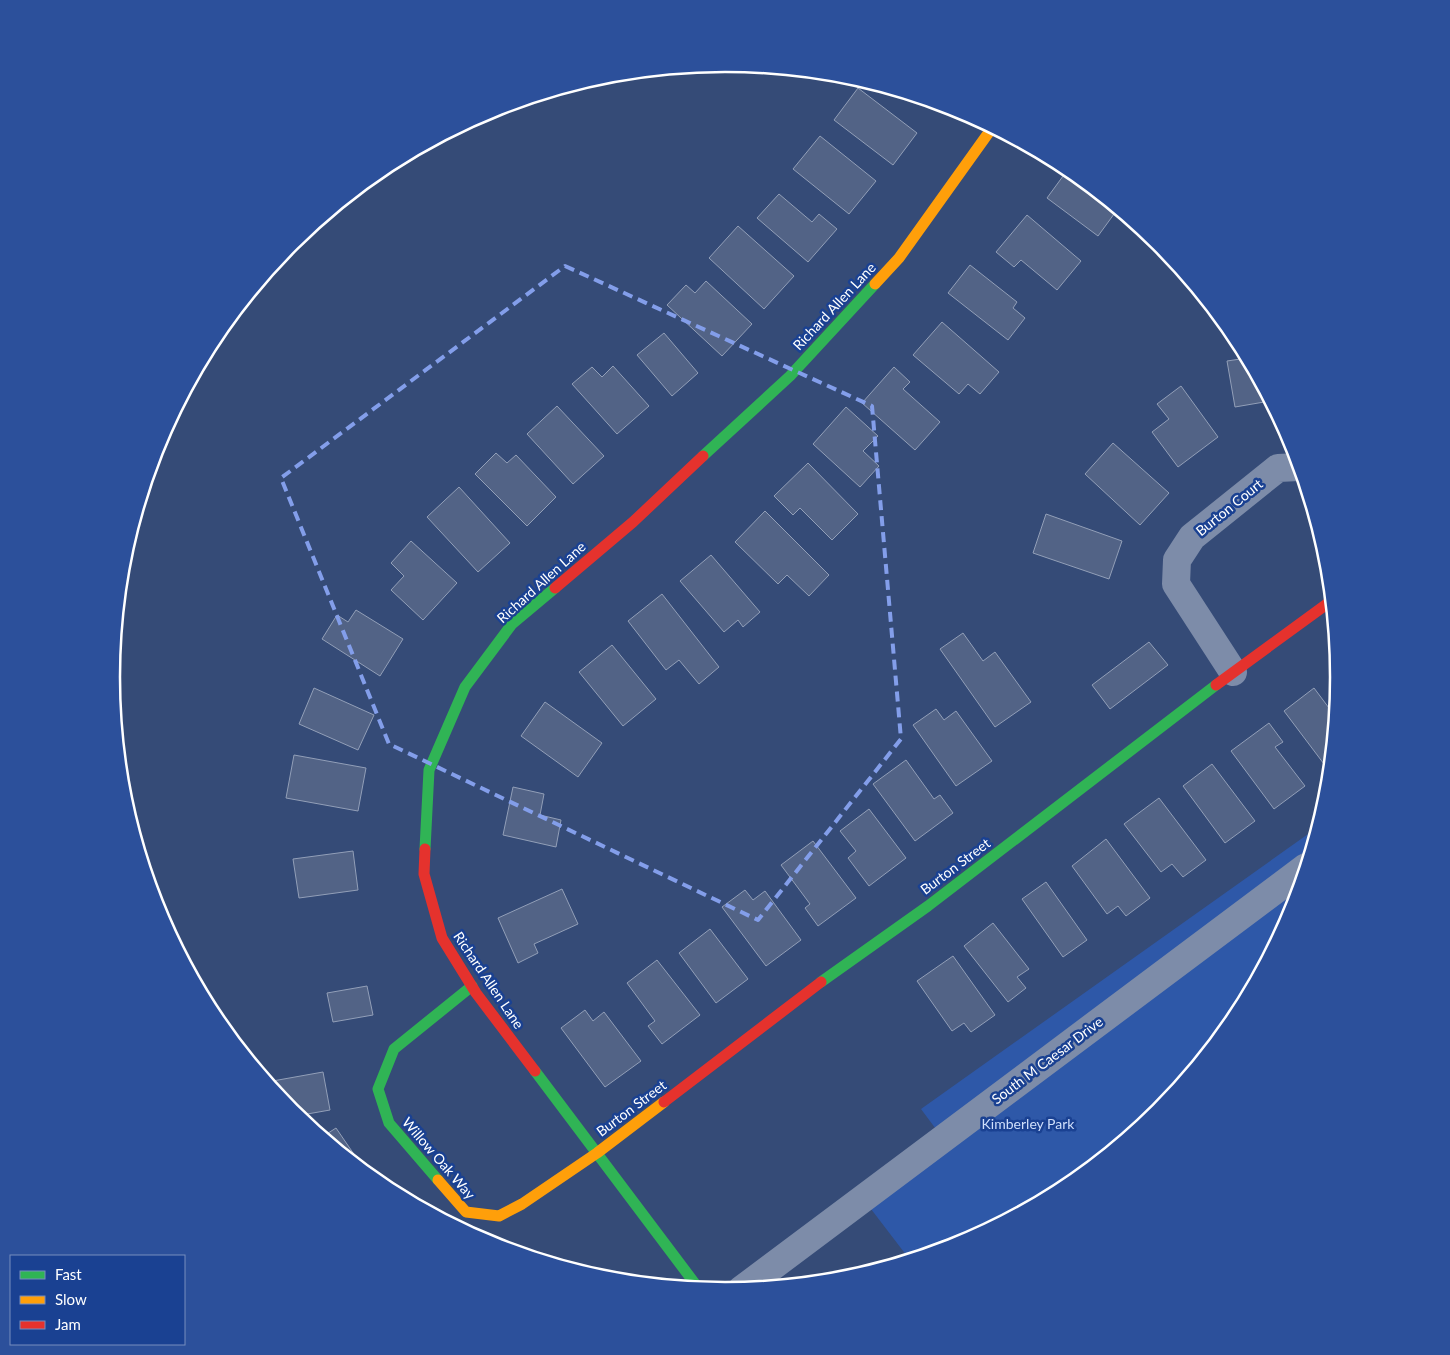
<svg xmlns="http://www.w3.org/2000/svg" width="1450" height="1355" viewBox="0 0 1450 1355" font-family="Lato,sans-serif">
	<rect width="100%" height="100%" fill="#354b77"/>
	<path fill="#2e58a8" d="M1318,827L1292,913L1235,1019L1159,1112L1066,1188L960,1245L910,1260L871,1209L950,1148L921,1109Z"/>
	<g fill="#526386" stroke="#929fb8">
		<path d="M858,88L917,133L893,165L834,120Z"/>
		<path d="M820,136L876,181L849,214L793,169Z"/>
		<path d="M1066,172L1117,210L1098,236L1047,198Z"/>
		<path d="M779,194L812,222L819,214L837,229L808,262L757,218Z"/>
		<path d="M1027,215L1081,261L1057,290L1021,260L1014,267L996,252Z"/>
		<path d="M738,226L794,276L764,309L709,258Z"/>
		<path d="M970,265L1017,302L1013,308L1025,318L1008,340L948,293Z"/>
		<path d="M706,281L752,324L722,356L667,305L686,285L695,293Z"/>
		<path d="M942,322L999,372L980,394L968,384L959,394L913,355Z"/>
		<path d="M664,333L698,373L672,396L637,355Z"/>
		<path d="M1247,358L1270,401L1235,407L1227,361Z"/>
		<path d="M613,366L649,406L617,434L572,384L592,367L602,377Z"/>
		<path d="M894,367L910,382L903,389L940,422L915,450L862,403Z"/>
		<path d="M1181,386L1218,437L1178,467L1152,432L1169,419L1157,404Z"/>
		<path d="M557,406L604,456L573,484L527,434Z"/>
		<path d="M846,407L878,436L863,451L879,466L860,487L813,444Z"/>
		<path d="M1113,443L1169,493L1140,525L1085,474Z"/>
		<path d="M496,453L507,463L516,455L556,497L527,526L475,474Z"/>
		<path d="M808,463L858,514L832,540L800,508L793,515L774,496Z"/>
		<path d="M459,487L510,543L478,572L427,517Z"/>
		<path d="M765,511L829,575L809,596L787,575L778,584L735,542Z"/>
		<path d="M1046,514L1122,541L1109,579L1033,553Z"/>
		<path d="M411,541L457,583L423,620L391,590L404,576L391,563Z"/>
		<path d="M711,555L760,612L743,627L738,620L724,632L680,581Z"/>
		<path d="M662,594L719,667L699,684L679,660L666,670L628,621Z"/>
		<path d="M356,610L403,639L380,676L322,639L337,615L348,622Z"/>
		<path d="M963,633L983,661L995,652L1031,702L995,727L940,649Z"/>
		<path d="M1149,642L1168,665L1110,709L1092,685Z"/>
		<path d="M612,645L656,699L623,726L579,672Z"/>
		<path d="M314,688L374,715L358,750L299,724Z"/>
		<path d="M1314,688L1335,716L1330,766L1327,768L1284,711Z"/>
		<path d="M545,702L602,743L578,777L521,736Z"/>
		<path d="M936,709L944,720L956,711L992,761L956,786L913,725Z"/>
		<path d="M1269,723L1283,742L1275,747L1305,786L1274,809L1231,751Z"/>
		<path d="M294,755L366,768L358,811L286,798Z"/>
		<path d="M906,760L934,799L940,795L953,813L915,841L873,784Z"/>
		<path d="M1212,764L1255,821L1225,843L1183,786Z"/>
		<path d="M513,787L544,794L540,815L561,820L556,847L503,835Z"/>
		<path d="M1159,798L1206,860L1183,877L1172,864L1161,872L1124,824Z"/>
		<path d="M869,809L906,858L869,886L848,858L856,851L840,831Z"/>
		<path d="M1106,839L1150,898L1126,916L1118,906L1107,914L1072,866Z"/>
		<path d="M813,841L856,898L818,926L805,908L810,904L781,865Z"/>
		<path d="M353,851L358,890L299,898L293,859Z"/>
		<path d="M1046,882L1087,940L1063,957L1022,899Z"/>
		<path d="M562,889L578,924L534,944L538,953L518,963L498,918Z"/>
		<path d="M745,890L753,900L765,891L801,940L766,966L722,907Z"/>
		<path d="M993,923L1029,969L1017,977L1026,988L1008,1002L964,946Z"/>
		<path d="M710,929L748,979L716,1003L679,953Z"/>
		<path d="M953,956L995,1015L971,1032L964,1023L952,1031L917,981Z"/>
		<path d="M657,960L700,1015L662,1044L648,1026L655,1021L627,983Z"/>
		<path d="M367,986L373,1015L333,1022L327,993Z"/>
		<path d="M585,1010L593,1021L604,1012L641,1061L605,1087L561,1028Z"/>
		<path d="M323,1072L330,1110L296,1116L267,1082Z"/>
		<path d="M336,1128L360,1163L356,1165L322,1137Z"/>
	</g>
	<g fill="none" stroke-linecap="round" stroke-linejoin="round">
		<g stroke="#7d8ca9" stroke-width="28">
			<path d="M1233,672L1176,584L1177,560L1192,537L1278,468L1299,467"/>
			<path d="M741,1290L1306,867"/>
		</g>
		<g stroke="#30b455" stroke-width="11">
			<path d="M703,456L790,376L875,284"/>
			<path d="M425,849L429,770L465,687L512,624L555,588"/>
			<path d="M821,982L928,906L1216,685"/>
			<path d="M535,1071L699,1289"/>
			<path d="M438,1180L389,1123L378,1089L394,1049L472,986"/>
		</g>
		<g stroke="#ff9f0a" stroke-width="11">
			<path d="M875,284L899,258L992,128"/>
			<path d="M438,1180L466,1212L499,1216L522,1204L597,1153L664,1102"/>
		</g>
		<g stroke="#e5322d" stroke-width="11">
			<path d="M555,588L633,522L703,456"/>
			<path d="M1216,685L1331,601"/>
			<path d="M425,849L424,874L442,938L476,993L535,1071"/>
			<path d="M664,1102L821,982"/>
		</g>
	</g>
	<path fill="none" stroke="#839eea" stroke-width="4" stroke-dasharray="10 6" stroke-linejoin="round" d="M565,266L872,406L901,739L758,920L389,744L281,478Z"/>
	<g text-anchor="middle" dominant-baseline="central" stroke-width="5" stroke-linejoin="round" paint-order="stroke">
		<g font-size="14" fill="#fff" stroke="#1a4192">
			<text transform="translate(834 306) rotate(-47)">Richard Allen Lane</text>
			<text transform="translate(1229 507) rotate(-39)">Burton Court</text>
			<text transform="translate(541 582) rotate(-42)">Richard Allen Lane</text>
			<text transform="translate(955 866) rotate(-37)">Burton Street</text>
			<text transform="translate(489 980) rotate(56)">Richard Allen Lane</text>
			<text transform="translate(1047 1060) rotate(-37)">South M Caesar Drive</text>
			<text transform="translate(631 1108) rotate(-37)">Burton Street</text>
			<text transform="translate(439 1158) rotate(49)">Willow Oak Way</text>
		</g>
		<g font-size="14" fill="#d0dffb" stroke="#1a4192">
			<text x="1028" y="1123">Kimberley Park</text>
		</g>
	</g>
	<path d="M0 0H1450V1355H0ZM120 677a605 605 0 1 1 1210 0a605 605 0 1 1-1210 0Z" fill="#2c509b" fill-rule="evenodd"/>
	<path fill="none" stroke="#fff" stroke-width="2.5" d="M120 677a605 605 0 1 1 1210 0a605 605 0 1 1-1210 0Z"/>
	<rect x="10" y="1255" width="175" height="90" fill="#1a4192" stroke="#768dbe"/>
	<rect x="20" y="1271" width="25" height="8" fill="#30b455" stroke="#768dbe"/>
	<text x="55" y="1280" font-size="15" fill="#ffffff">Fast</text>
	<rect x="20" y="1296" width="25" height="8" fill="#ff9f0a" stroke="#768dbe"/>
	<text x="55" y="1305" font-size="15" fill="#ffffff">Slow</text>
	<rect x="20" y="1321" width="25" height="8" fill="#e5322d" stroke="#768dbe"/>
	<text x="55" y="1330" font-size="15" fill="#ffffff">Jam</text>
</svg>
